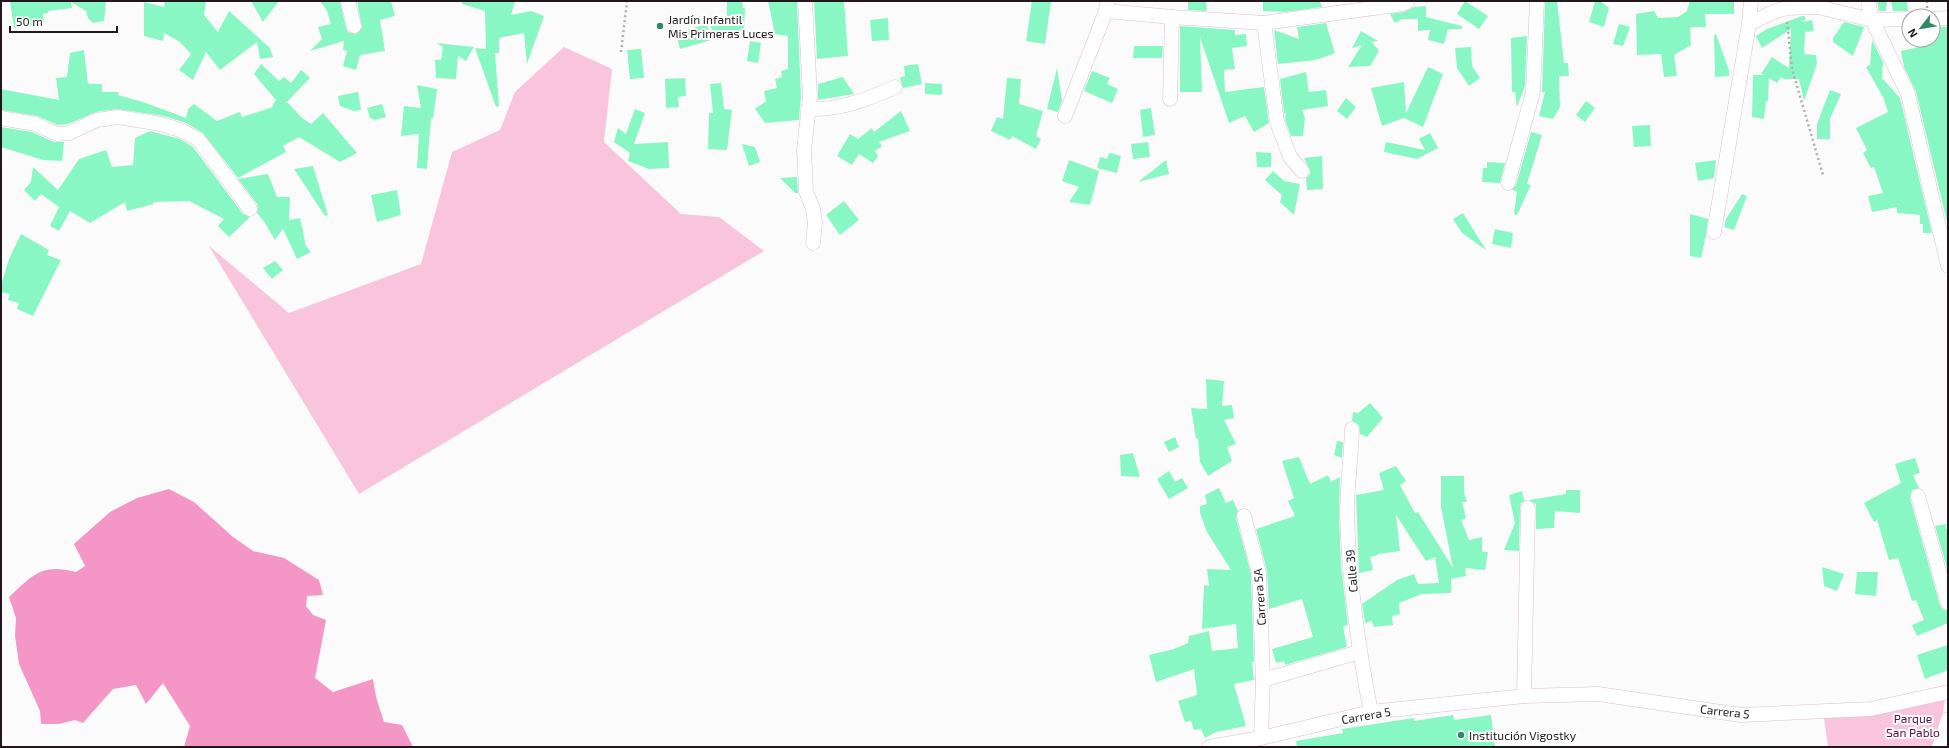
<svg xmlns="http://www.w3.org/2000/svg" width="1949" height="748" viewBox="0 0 1949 748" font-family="'Exo 2',sans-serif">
	<rect width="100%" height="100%" fill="#fbfbfb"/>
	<g fill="#f8c5dd">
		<path d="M564,47L612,69L604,142L681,214L719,217L764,251L359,494L209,246L289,313L421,264L452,152L500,130L515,92Z"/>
		<path d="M1945,698L1938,747H1828L1823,711Z"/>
	</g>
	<path fill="#f496c6" d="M169,489L194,502L233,537L253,551L284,558L319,580L323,595L307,596L306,606L313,615L326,620L315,678L333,692L373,679L376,697L384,722L402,725L413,747H184L190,726L163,683L146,704L136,685L113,689L83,723L75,720L59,724H41L40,711L19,664L15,636L16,618L9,597C33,575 41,563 76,572L85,566L74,544L110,512L137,498Z"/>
	<g fill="#89f7c3">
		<path d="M10,1H106L104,21L93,23L88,18L86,11L71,2L72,8L48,11V13L43,14L44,23L14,28Z"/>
		<path d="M165,1H206L204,15L218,32L229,11L270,48L273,57L260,59L257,42L220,70L206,52L193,80L179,70L191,54L180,42L164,33L163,41L144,36V2L164,7Z"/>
		<path d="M251,1H279L263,22Z"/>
		<path d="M320,1H340L346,28L348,32L356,34L362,28L357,1H391L395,16L380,20L385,51L360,55L356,70L343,66L347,51L343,50L344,41L310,51L322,39L318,27L331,24L327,11Z"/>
		<path d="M462,1H515L511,15L531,11L544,16L527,64L524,33L499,38V53H495L499,106L496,107L475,48L486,49L485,11L462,4Z"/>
		<path d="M727,1H742L743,8H745L744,30L712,31L710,21L727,16Z"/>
		<path d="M768,1H797L801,96L799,120L765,123L755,109L766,101L764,91L777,88L775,79L782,77L781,71L788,69V36L775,34Z"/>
		<path d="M814,1H844L848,56L817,59Z"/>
		<path d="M1032,1H1051L1045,44L1026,41Z"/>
		<path d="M1188,1H1206L1207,11L1188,10Z"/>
		<path d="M1263,1H1320L1322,7L1285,12L1263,11Z"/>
		<path d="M1465,1L1488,16L1479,29L1457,14Z"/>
		<path d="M1545,1H1557L1564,63H1568L1569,76H1559L1560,107L1553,119L1539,116L1545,92H1542Z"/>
		<path d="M1595,1H1600L1609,8L1604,27L1589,22Z"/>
		<path d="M1690,1H1734V14H1705L1706,27H1690L1691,45L1674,55L1677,76L1664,77L1661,54L1637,55L1636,14L1654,11L1658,18L1678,17L1687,11Z"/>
		<path d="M1877,1H1887L1886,11H1879Z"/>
		<path d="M1891,1H1907L1908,11H1893Z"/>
		<path d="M1426,6V17L1462,26V29H1448L1444,44L1428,40L1430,30L1418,31V19H1402L1395,23L1390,14L1404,12L1414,7Z"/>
		<path d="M1802,16H1804L1806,19L1802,22L1812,20L1814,31L1805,32L1804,54L1816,55L1817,64L1804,101L1799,79H1783L1781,77L1777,83L1769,78L1768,101H1766L1764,119L1752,117L1753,75H1764L1761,74L1772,57L1789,68L1791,29L1762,48L1756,36L1767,29Z"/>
		<path d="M888,18L889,40L872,41L870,20Z"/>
		<path d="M1844,22L1864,27L1853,56L1833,42V38Z"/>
		<path d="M1326,23L1335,53L1316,60L1278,64L1274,30L1299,39L1297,27Z"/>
		<path d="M707,24L711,40L680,49L676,33Z"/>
		<path d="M1619,24L1630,27L1623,46L1613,44Z"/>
		<path d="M1180,26L1235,30V35L1246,34L1247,46L1232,48L1235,69L1224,70L1225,92L1264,87L1269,123L1254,132L1245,116L1229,123L1200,37L1202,92H1180Z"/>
		<path d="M1933,27H1948V226L1916,92L1904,67L1901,51L1928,45V40H1933Z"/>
		<path d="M1361,31L1378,41L1372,42L1379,51L1370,66L1348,67L1362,45L1352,48Z"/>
		<path d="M1716,34L1729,70V76L1715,77L1714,35Z"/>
		<path d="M1527,36L1525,86L1517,107L1515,92H1512L1511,38Z"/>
		<path d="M1872,40L1883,62L1882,78L1900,98L1932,233H1923V224H1920V215L1897,213V207L1872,212L1868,196L1883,193L1874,167L1871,168L1863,153L1867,150L1856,128L1888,112L1884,99L1866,67L1870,65Z"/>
		<path d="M750,41L761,43L758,63L747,61Z"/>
		<path d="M436,43L474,47L466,61L458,56L456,79L436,78L435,60H441L443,47Z"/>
		<path d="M1134,46H1163L1162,58H1133Z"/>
		<path d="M1471,47L1472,66L1480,78L1469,86L1457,68L1455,48Z"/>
		<path d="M641,49L644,78L630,79L627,50Z"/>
		<path d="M84,50L88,84H102V92H119L118,95L143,102L186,118L188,109L194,104L217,121L240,112L242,117L273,107L272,106L276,100L254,74L261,64L279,81L284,77L291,83L301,70L310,78L286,103H288L302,118L311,124L323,113L357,153L340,162L299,137L283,146L286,152L238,178L203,133L186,123L164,116L117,109L96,112L68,124L58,125L37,116L1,110V89L59,100L56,78L67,77L70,53Z"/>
		<path d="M918,64L922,84L903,88L900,77L905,76L904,66Z"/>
		<path d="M1428,67L1443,74L1423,127L1404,118L1382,126L1371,88L1404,82L1406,113Z"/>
		<path d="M1057,68L1062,101L1058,112L1047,109Z"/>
		<path d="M1092,71L1110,78L1107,84L1118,89L1112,103L1084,91Z"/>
		<path d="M1306,72L1309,92L1326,90L1328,106L1302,110L1305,118L1303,136H1291L1285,120L1286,113L1284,114L1280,79Z"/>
		<path d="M843,77L854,94L818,100V84Z"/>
		<path d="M685,78L686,96L678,97L679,107L666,108L665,79Z"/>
		<path d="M1007,78L1021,79L1019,104L1043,111L1036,136L1041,139L1036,149L1012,136L1010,140L991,131L997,117L1003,119Z"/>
		<path d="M721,83L724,109L732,110L727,150L708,149L709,113H713L710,84Z"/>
		<path d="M925,83L942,84V95L925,94Z"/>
		<path d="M417,85L437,89L433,119L431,118L427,169L417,168L419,134L401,136L404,106L421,108Z"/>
		<path d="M1830,90L1841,94L1830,119V139H1817V124Z"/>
		<path d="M358,92L361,110L354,111L340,106L338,96Z"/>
		<path d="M1346,98L1356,107L1347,119L1337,111Z"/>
		<path d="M1586,101L1595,108L1585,122L1576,115Z"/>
		<path d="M382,104L386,117L375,120L370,118L367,108Z"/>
		<path d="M1151,108L1155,135L1143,137L1140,110Z"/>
		<path d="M635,109L645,113L634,144L668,142L669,168L649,169L628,161L630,153L614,142L618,128L626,134Z"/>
		<path d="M901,111L910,131L879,142L882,146L875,151L878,156L873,163L859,154L852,165L837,156L850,134L858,139L872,128L874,132Z"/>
		<path d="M1650,125L1651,146L1634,147L1632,126Z"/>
		<path d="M1,127L32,132L54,142H64L62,161L43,160L1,147Z"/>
		<path d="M150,131L180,139L193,147L243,214L250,217L229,237L218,226L224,219L189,201L153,202L154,204L127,211L125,202L90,223L70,211L59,231L50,226L59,207L41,194L35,201L24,190L31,182L33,167L58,190L79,159L106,150L112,167L133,165L135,138Z"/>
		<path d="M1531,132L1542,135L1527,184L1531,185L1517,215L1514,214L1517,191L1512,190L1516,185Z"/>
		<path d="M1430,133L1438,148L1417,159L1384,152L1386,142L1425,150L1419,139Z"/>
		<path d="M1148,142L1150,157L1133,159L1131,144Z"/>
		<path d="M742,144L755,147L760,162L749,166Z"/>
		<path d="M1256,152L1271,153V167H1257Z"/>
		<path d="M1109,153L1121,156L1117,173L1097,168L1100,157L1107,159Z"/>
		<path d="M1322,156L1323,189L1307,190L1306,178L1310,174V170L1304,158Z"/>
		<path d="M1069,160L1099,171L1090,205L1069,202L1079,187L1062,181Z"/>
		<path d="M1166,160L1169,174L1138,182Z"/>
		<path d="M1716,160L1714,178L1698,181L1695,163Z"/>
		<path d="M1487,162L1505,163L1500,183L1482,182L1483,168H1487Z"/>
		<path d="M313,166L328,215L325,216L294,169Z"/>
		<path d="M1273,171L1284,181L1300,184L1294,215L1280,202L1282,195L1265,180Z"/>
		<path d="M268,174L277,197H290L289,220L300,218L306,246L311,252L297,259L283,229L275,240L265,223L257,213L258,208L257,204L238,179Z"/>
		<path d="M797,177L798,193H795L780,178Z"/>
		<path d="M397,190L401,215L377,222L371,195Z"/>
		<path d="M1742,194L1747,196L1734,230L1724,227L1726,219Z"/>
		<path d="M844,201L859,220L840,235L826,215Z"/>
		<path d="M1463,213L1486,250L1462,233L1453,219Z"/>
		<path d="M1690,214L1708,219L1706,235L1701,258L1690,256Z"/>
		<path d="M1495,229L1513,233L1511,248L1492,244Z"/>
		<path d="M21,234L49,250L47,255L61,260L33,316L17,309L19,303L8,300L10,294L1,292V285L9,259Z"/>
		<path d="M275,261L283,270L272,279L263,268Z"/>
		<path d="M1206,379L1224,381L1222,406L1232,405L1234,418L1224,420L1236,444L1227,447L1232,461L1208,476L1200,462L1198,438L1196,439L1191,408L1207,409Z"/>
		<path d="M1370,403L1383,418L1367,437L1360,434L1359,425L1352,421L1353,412L1358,413Z"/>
		<path d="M1175,437L1179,447L1169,452L1164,442Z"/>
		<path d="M1337,441L1343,442L1342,458L1334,455Z"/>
		<path d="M1133,453L1140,477L1121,476L1120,455Z"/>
		<path d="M1299,457L1310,484L1328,475L1331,482L1340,477L1339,515L1341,565L1348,625L1343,626L1347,647L1285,665L1284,661L1276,663L1272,649L1313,637L1302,599L1269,609L1267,571L1256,529L1295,516L1288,501L1294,498L1282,461Z"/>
		<path d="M1915,458L1920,473L1913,475L1919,488L1912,490L1910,498L1940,605L1942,609L1948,611V623L1917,636L1912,625L1924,620L1916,600L1912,601L1898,558L1889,560L1877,520L1874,522L1864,503L1901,483L1895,464Z"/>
		<path d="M1396,466L1406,481L1400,485L1415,513L1418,512L1453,568L1441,507V476H1464V492L1467,502H1462L1466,518L1461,520L1469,540L1482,537V552H1488L1485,570L1465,568L1466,576L1451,579V593L1422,594L1399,603L1400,614L1392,616L1393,625L1374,627L1372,621L1365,623L1362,604L1397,580L1414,574L1418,584L1439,583L1435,557L1426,561L1396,515L1400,551L1378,554V555L1370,557L1373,570L1359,573L1356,495L1384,490L1379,473Z"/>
		<path d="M1169,471L1175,482L1182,478L1188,488L1169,499L1157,479Z"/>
		<path d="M1219,488L1226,503L1233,500L1238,511L1236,518L1251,574L1254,662H1252L1254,680L1234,684L1246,726L1216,732L1205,738L1201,729L1194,730L1191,721L1185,722L1178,701L1197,695L1194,669L1156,682L1149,655L1174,649L1188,643L1189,636L1209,631L1212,651L1238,648L1236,624L1202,629L1204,585L1209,586L1207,569L1231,570L1207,532L1200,513V506L1207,504L1205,495Z"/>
		<path d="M1566,490H1580V513L1555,511L1554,528L1536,529V504L1529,500L1566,494Z"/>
		<path d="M1522,491L1524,500H1526L1521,503L1520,508L1519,551L1504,550L1515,523L1509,495Z"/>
		<path d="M1946,524V529H1948V572L1935,526Z"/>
		<path d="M1822,567L1844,574L1837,591L1824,586Z"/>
		<path d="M1857,572H1878L1876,596L1855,594Z"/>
		<path d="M1948,645V670L1925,679L1917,655Z"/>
		<path d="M1453,715L1454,720L1491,715L1495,746L1297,747L1296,741L1343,733L1342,729L1414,718V721Z"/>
	</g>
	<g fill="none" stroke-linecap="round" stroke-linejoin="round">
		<g stroke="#dbbecb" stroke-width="15">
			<g id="minor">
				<path d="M348,1L354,26"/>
				<path d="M805,1L810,96L804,150L806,191L813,209L815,223L813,243"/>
				<path d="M1868,1L1872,20L1908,94L1948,266"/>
				<path d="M1106,11L1172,17L1264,23L1403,4L1408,1"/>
				<path d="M1933,19L1948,18"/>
				<path d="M1264,23L1277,122L1290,157L1302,171"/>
				<path d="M1749,24L1771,13L1786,8L1818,7L1872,20L1909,19"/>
				<path d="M1170,99L1172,17"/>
				<path d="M808,109C840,110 866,100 895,87"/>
				<path d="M1065,116L1106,11L1107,1"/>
				<path d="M1,118L35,124L57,134L69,133L97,120L118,117L161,124L183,131L199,140L250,209"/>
				<path d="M1508,183L1533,92L1537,1"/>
				<path d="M1714,232L1749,24L1751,1"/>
				<path d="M1352,429C1351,458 1347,487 1347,515C1349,581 1358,647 1371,712"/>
				<path d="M1918,496L1948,603"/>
				<path d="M1244,516L1259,573L1263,680L1261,738"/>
				<path d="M1263,680L1359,652"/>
				<path d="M1524,696L1528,508"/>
				<path d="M1209,747L1261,738L1371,712L1524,696L1598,694L1741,715L1871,709L1948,692"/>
				<path d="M1939,747L1948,719"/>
			</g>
		</g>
		<g stroke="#b0acae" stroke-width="2.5" stroke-dasharray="2 3" stroke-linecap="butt">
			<path d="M1927,8V1"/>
			<path d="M1787,22L1792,69L1823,175"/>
			<path d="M621,52L627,1"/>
		</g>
		<use href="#minor" stroke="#fff" stroke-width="14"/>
	</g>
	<g fill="#2c8b63" stroke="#fff" stroke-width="1.5">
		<circle cx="660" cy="26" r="4"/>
		<circle cx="1461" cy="735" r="4"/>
	</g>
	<g text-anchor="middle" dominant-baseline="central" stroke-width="4" stroke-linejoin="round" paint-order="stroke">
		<g font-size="12" fill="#21171c" stroke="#fff" text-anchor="start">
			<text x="668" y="19">Jardín Infantil<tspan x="668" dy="14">Mis Primeras Luces</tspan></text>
			<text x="1469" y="735">Institución Vigostky</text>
		</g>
		<g font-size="12" fill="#21171c" stroke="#fff">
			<text transform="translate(1351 571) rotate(-95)">Calle 39</text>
			<text transform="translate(1259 597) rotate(-94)">Carrera 5A</text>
			<text transform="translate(1725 711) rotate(6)">Carrera 5</text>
			<text transform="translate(1366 715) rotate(-10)">Carrera 5</text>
		</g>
		<g font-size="12" fill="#5f0c40" stroke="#fff">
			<text x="1913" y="718">Parque<tspan x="1913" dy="14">San Pablo</tspan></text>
		</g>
	</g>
	<rect width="1949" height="748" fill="none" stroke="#21171c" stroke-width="4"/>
	<g transform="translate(1921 28) rotate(239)"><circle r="19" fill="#ffffff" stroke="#a6a2a4"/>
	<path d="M0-3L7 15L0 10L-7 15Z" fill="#2c8b63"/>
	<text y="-6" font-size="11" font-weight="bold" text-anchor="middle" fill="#21171c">N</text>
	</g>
	<path d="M10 26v6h107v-6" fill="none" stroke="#21171c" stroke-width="2"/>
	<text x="16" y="26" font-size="12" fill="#21171c" stroke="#ffffff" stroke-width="3" paint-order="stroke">50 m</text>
</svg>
